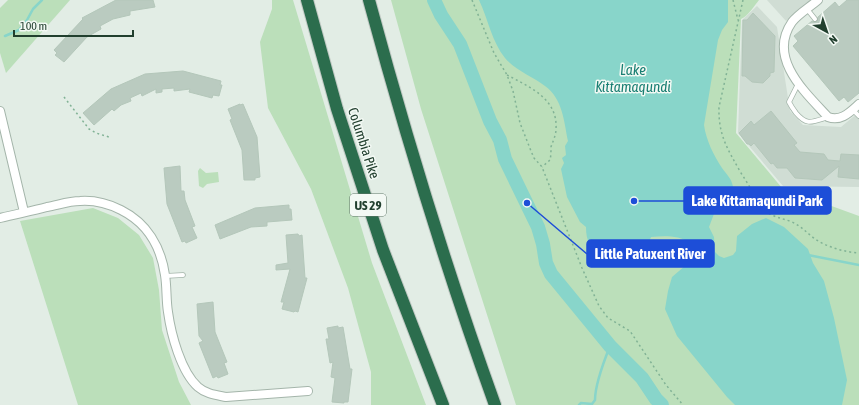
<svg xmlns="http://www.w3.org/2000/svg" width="859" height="405" viewBox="0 0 859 405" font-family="'Asap Condensed',sans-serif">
	<rect width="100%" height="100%" fill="#e2ede5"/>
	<g fill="#d0ddd4">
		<path d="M767,0H812L786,21Z"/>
		<path d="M757,6L777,27L790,111L803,125L841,127L859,112V187L783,186L738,133L742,20Z"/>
	</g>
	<g fill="#bbdfba">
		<path d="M8,0H70L6,73L0,53V8Z"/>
		<path d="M272,0H293L372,263L426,405H371V372L348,288L311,189L268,108L260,42L272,9Z"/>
		<path d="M391,0H759C755,5 747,17 741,19L736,133L782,188L859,216V405H516L421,109Z"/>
		<path d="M200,168L206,173L218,172L219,182L207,184L203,188L199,186L198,171Z"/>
		<path d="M93,208L118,218L139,235L153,258L159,290L162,330L179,382L191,405H78L20,221Z"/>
	</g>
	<path fill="#88d5ca" d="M479,0H728V22L722,30L718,40L704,125C706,140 714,156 722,168C727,175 732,179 733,187L717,206L709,227L714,237L715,252L719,256L724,258L733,255L736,251L737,236L752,224L766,218L784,227L808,249L813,263L824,281L834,318L847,380L842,405H735L727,397L677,336L665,309L668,291L672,277L686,265L690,254V243C679,235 664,236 651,237L645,253C638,257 630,261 622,262C610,264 597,255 590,245C587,240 586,234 586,227L580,222L567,197L561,169L564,163L562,158L566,155L565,146L568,141C564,122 563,99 545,86C532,76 516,71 505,58C492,42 488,19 479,0Z"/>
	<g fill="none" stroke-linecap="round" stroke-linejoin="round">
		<g stroke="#88d5ca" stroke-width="2.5">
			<path d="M5,36L19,30L27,20L33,9L42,0"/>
			<path d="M808,255L859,265"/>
			<path d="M579,405L581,403L592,404L595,400C595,384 604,361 610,346"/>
		</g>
		<path stroke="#88d5ca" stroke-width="14" d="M434,0L441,15L460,44L490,121L500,140L505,159L538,227L543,244L546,263L551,274L610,346L642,378L656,399L662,405"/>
	</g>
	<g fill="#bacbc0" stroke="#b4c7ba">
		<path d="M116,0H153L155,7L130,11V15L113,19L100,26L101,29L87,37L64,62L55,55L57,53L54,50L83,19L82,18Z"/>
		<path d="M847,0H859V93L848,102L844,97L839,101L793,46L798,41L794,36L812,21L815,22L817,21L818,17L835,2L839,7Z"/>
		<path d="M753,13L775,36L774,72L770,73V76L763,83L752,82L745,76H742L743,20H747Z"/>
		<path d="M183,71L221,81L220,85H222L219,96L213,95L212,98L189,92L190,89L174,91V88L162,89V92L156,93V89L142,96L141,93L130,98L131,101L121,105L114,111L112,109L94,125L83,113L111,89L145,74Z"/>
		<path d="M240,104V105L243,104L257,137L260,177L255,178V180H244L242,150L230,120L232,119L228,109Z"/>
		<path d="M771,111L797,143L794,145L800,152L824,154L828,160L840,161L841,154L859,155V179L838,177L839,166L822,180L795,178L787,168H777L773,163L771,164L754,143L751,146L749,144H747L739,133L751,121L754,125Z"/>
		<path d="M180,166L181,191H184L185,200L195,226L192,227L197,238L186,243L185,241L182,242L167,204L164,168Z"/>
		<path d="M289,205V209H291L292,220L267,222V226L251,227L220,239L215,225L255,208Z"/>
		<path d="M298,234L299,236L302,235L305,278H307L298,312L295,311L294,312L282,309L284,302H281L290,269L276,270V265L288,263L286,235Z"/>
		<path d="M213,302L215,332L227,362L224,363L228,374L218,378L217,376L213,378L199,343L203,341L199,336L197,304Z"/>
		<path d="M338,326V328L343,327L350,369H352L348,402H344V403L332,402L335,378L331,377L333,362L330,363L326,339H329L327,328Z"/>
	</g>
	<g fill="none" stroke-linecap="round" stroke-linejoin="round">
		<g stroke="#a4b5aa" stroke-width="5.5">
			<g id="lane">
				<path d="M807,9L815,19"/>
				<path d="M798,84L789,102C791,106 793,109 796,113C807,126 812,122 828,117"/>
				<path d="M853,110L859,116"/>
				<path d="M165,276L183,275"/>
			</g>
		</g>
		<g stroke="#a4b5aa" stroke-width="10">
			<g id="street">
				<path d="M818,0C810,7 798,14 792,22C767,58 805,92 828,117C841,122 850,112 859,104"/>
				<path d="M0,111L24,212"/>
				<path d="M0,218C16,214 32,211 47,207C58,205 69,201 80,201C94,200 109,204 121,210C147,223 161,247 165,275C167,287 166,300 168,312C171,334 181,372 198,387C206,394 216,395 226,397L308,391"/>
			</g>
		</g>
		<g stroke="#c1c9c4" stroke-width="14">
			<g id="highway">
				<path d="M307,0L337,109L383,250L443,405"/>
				<path d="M369,0C406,137 447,272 495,405"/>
			</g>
		</g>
		<g stroke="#81b295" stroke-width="1.5" stroke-dasharray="2 3" stroke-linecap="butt">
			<path d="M472,0L494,53L507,75L513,91L520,123L531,151L534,158L542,167L582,268L599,306L608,318L630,331L666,385L683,405"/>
			<path d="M733,0L738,20"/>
			<path d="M743,0L719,107C718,135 728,150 741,173C749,185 756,198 764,210C772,217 782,218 792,222C801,226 807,233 815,239C827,247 844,252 859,253"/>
			<path d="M507,75C530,87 558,99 556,129C556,135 553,141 551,147C551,151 551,156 550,160L542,167"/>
			<path d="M64,97L89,129L96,133L109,137"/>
		</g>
		<use href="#lane" stroke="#fff" stroke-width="4"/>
		<use href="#street" stroke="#fff" stroke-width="8"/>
		<use href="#highway" stroke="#2b6d4d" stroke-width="12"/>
	</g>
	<g text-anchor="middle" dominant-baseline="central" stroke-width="3" stroke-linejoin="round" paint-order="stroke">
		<rect fill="#f3f9f4" stroke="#607769" stroke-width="1" x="350" y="194" width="36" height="22" rx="3"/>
		<g font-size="13" font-weight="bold" fill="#213f2e">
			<text x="368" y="205">US 29</text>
		</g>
		<g font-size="14" fill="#213f2e" stroke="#f3f9f4">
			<text transform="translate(364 143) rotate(72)">Columbia Pike</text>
		</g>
		<g font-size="15" font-style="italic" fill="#187e72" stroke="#f3f9f4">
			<text x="633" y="69">Lake<tspan x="633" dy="17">Kittamaqundi</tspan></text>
		</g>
	</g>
	<path fill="none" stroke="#1d4ed8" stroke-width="1.5" d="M634 201L684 201M527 203L587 254"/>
	<g fill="#1d4ed8" stroke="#f3f9f4" stroke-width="1.5">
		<circle cx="634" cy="201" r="4"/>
		<circle cx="527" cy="203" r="4"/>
	</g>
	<g fill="#1d4ed8" stroke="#1d4ed8" stroke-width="1.5">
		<rect x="684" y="187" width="147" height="27" rx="4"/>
		<rect x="587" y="240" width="127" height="27" rx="4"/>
	</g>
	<g font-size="15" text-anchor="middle" font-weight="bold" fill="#fff">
		<text x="757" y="206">Lake Kittamaqundi Park</text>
		<text x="650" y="259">Little Patuxent River</text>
	</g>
	<g transform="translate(827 32) rotate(140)" stroke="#f3f9f4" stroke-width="3" paint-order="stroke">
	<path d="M0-3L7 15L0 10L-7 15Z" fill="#213f2e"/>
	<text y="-6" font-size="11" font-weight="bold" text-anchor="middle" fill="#213f2e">N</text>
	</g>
	<path d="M14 30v6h119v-6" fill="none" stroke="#213f2e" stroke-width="2"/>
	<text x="20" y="30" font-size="12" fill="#213f2e" stroke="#f3f9f4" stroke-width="3" paint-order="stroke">100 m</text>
</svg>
